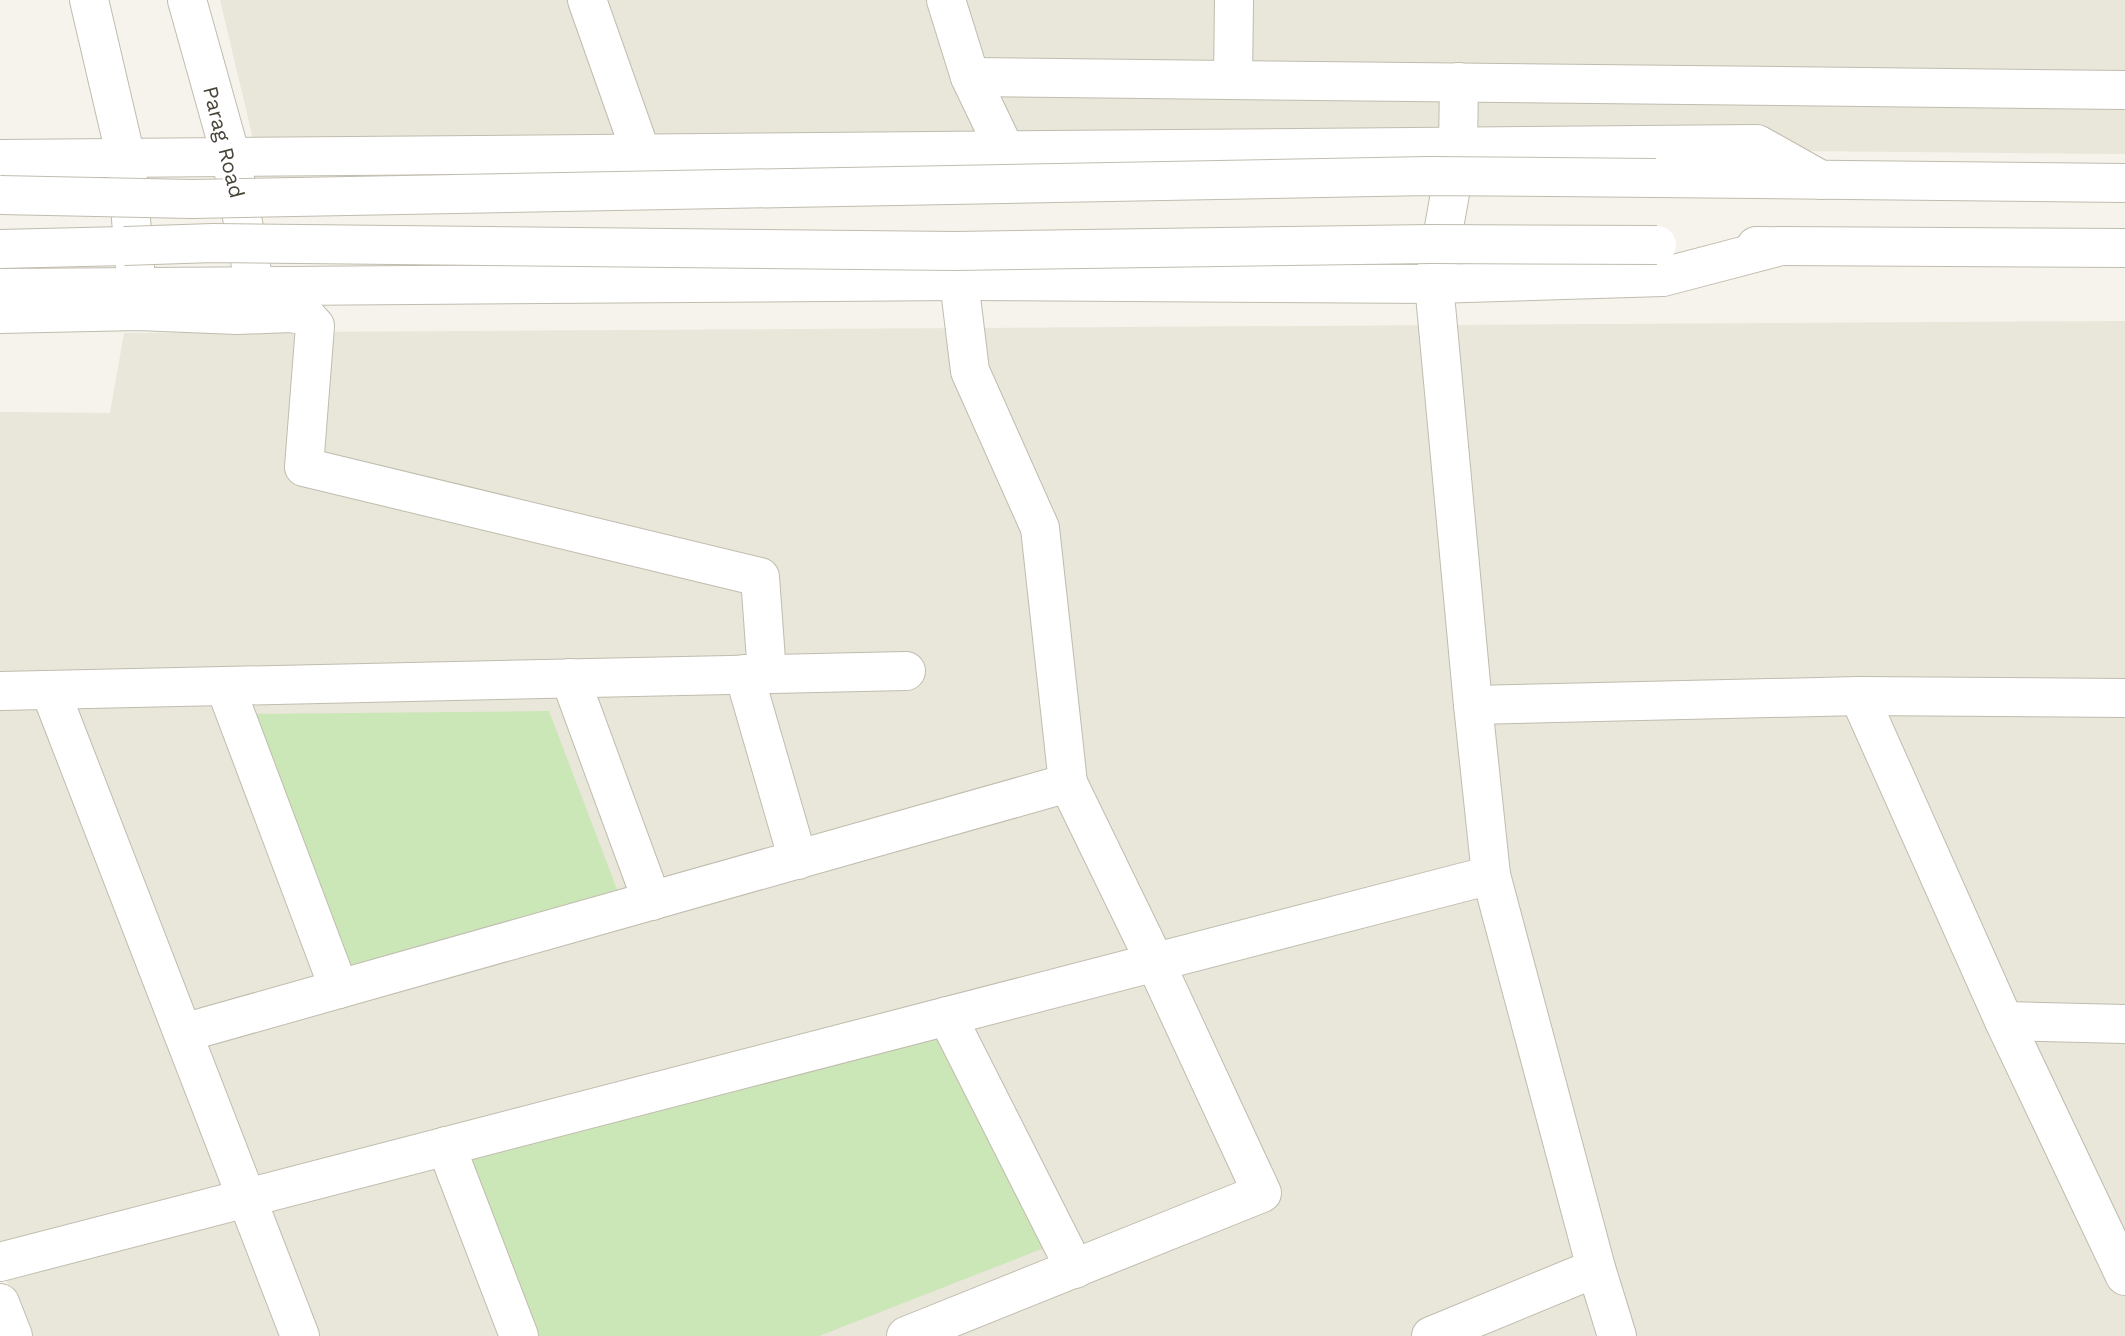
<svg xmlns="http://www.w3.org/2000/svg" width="2125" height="1336" viewBox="0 0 2125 1336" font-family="'Work Sans',sans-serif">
	<rect width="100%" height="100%" fill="#f5f3ec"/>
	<g fill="#e9e6da">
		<path d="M220,0H2125V154L1475,148L258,160Z"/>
		<path d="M2125,321V1336H28L0,1264V412L110,413L124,333Z"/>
	</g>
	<g fill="#cbe6b7">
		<path d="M549,711L618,892L350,965L250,714Z"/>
		<path d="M937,1038L1044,1248L819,1336H523L454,1160Z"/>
	</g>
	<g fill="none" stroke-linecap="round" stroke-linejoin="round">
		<g stroke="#c0bcae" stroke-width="40">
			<g id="minor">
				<path d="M587,0L641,153"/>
				<path d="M946,0L970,77L1005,150"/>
				<path d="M970,77L2125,90"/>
				<path d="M1233,80L1234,0"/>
				<path d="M1459,82L1458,148L1434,284L1473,705L1491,875L1596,1268L1617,1336"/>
				<path d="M959,281L970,371L1040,528L1068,783"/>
				<path d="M0,314L138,311L237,315L291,313L306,316L315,326L304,467L760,577L767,674"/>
				<path d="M744,674L798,860"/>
				<path d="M570,678L652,901"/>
				<path d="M225,686L339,989"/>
				<path d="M50,690L300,1336"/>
				<path d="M0,691L906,671"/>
				<path d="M1859,696L2004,1021L2125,1276"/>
				<path d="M1473,705L1859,696L2125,698"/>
				<path d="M947,1016L1075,1269"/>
				<path d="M2004,1021L2125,1024"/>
				<path d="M183,1033L1068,783L1155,962L1262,1193L906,1336"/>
				<path d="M446,1146L519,1336"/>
				<path d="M0,1262L1491,875"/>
				<path d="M0,1303L13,1336"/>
				<path d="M1431,1336L1596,1268"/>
			</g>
		</g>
		<g stroke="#c0bcae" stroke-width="40">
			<g id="tertiary">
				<path d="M89,0L126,158L136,280"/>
				<path d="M187,0L231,157L253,277"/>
				<path d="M0,159L1757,144L1821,180"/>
				<path d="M1656,178L2125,183"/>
				<path d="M1756,246L2125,248"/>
				<path d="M0,249L124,246"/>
				<path d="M0,288L959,281L1434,284L1663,277L1781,246"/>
			</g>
		</g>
		<use href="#minor" stroke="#fff" stroke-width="38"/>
		<use href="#tertiary" stroke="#fff" stroke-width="38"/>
		<g stroke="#c0bcae" stroke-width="40" stroke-linecap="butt">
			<g id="tertiary-bridge">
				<path d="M0,195L192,199L1428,176L1656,178"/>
				<path d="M124,246L213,243L955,251L1431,244L1657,245"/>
			</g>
		</g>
		<use href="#tertiary-bridge" stroke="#fff" stroke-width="38"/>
	</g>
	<g text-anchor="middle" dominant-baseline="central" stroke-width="5" stroke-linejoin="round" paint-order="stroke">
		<g font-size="21" fill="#494539" stroke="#fff">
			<text transform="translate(224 142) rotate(76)">Parag Road</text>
		</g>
	</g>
</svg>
